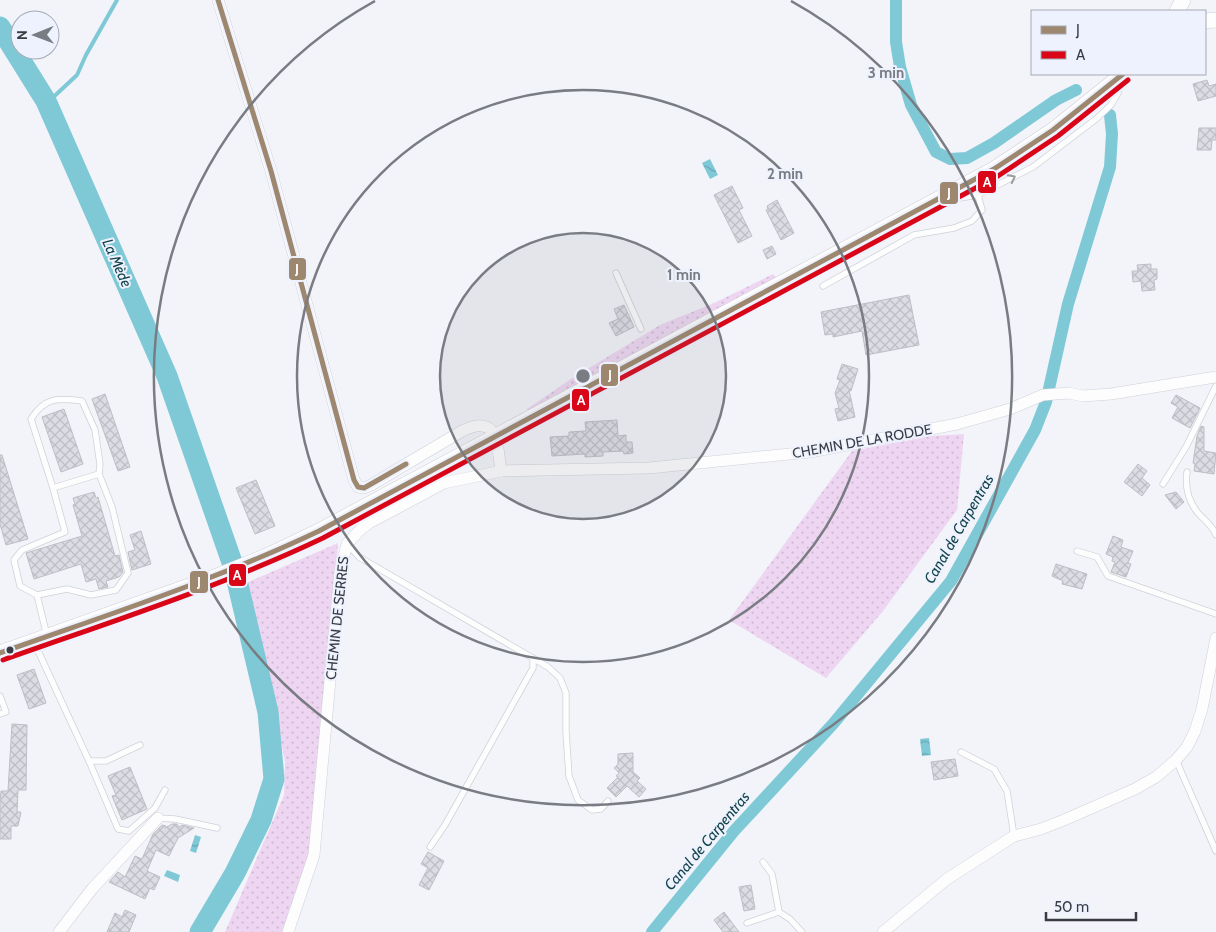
<svg xmlns="http://www.w3.org/2000/svg" width="1216" height="932" viewBox="0 0 1216 932" font-family="Cabin,sans-serif">
	<defs>
		<pattern id="grass-dots" width="8" height="8" patternUnits="userSpaceOnUse" patternTransform="scale(1.25)"><rect width="8" height="8" fill="#eed6f2"/><path d="M2 2h.1M6 6h.1" fill="none" stroke="#cdb9d1" stroke-width="1.8" stroke-linecap="round"/></pattern>
		<pattern id="water-waves" width="16" height="10" patternUnits="userSpaceOnUse" patternTransform="scale(1.25)"><rect width="16" height="10" fill="#7fc9d7"/><path d="M0 5q4-4 8 0t8 0" fill="none" stroke="#69a4b0"/></pattern>
		<pattern id="building-cross-hatch" width="8" height="8" patternUnits="userSpaceOnUse" patternTransform="scale(1.25)"><rect width="8" height="8" fill="#dcdce4"/><path d="M0 0l8 8M0 8l8-8" fill="none" stroke="#bebec5"/></pattern>
	</defs>
	<rect width="100%" height="100%" fill="#f2f4fa"/>
	<g fill="url(#grass-dots)">
		<path d="M773,274L776,277L763,285L528,410L527,409L571,379L660,325L714,303Z"/>
		<path d="M964,434L957,510L883,611L826,678L729,620L852,451L931,436Z"/>
		<path d="M338,543L313,830L308,859L284,932H225L284,795L285,761L246,583Z"/>
	</g>
	<g fill="url(#water-waves)">
		<path d="M710,159L718,175L710,179L702,163Z"/>
		<path d="M929,738L931,755L922,756L920,739Z"/>
		<path d="M195,835L201,837L196,853L190,851Z"/>
		<path d="M167,870L180,875L178,882L164,876Z"/>
	</g>
	<g fill="none" stroke-linecap="round" stroke-linejoin="round">
		<path stroke="#7fc9d7" stroke-width="4" d="M47,103L77,75L86,55L117,0"/>
		<g stroke="#7fc9d7" stroke-width="12">
			<path d="M896,0V42L900,67L911,105L936,152L950,159L967,158L994,143L1056,100L1076,90"/>
			<path d="M652,932L734,831L833,724L951,581L1035,430L1046,402L1068,304L1110,167L1112,134L1110,115"/>
		</g>
		<path stroke="#7fc9d7" stroke-width="21" d="M0,27L46,101L167,376L234,568L268,712L274,779L261,820L235,873L200,932"/>
	</g>
	<g fill="url(#building-cross-hatch)" stroke="#bebec4">
		<path d="M1207,80L1209,86L1216,84V96L1198,101L1193,84Z"/>
		<path d="M1199,128H1216V140H1212L1211,150H1197Z"/>
		<path d="M732,186L743,208L739,210L752,236L738,243L714,195Z"/>
		<path d="M777,200L794,233L781,240L766,210L768,209L767,206Z"/>
		<path d="M772,246L776,254L767,259L763,250Z"/>
		<path d="M1151,264V269H1157V279L1154,280L1155,290L1142,291L1141,281L1133,282L1132,271H1138L1137,265Z"/>
		<path d="M909,295L919,345L866,355L862,331L833,337V334L825,335L821,312Z"/>
		<path d="M624,305L634,327L616,336L609,323L618,319L614,309Z"/>
		<path d="M842,364L858,369L851,391L849,390L855,417L838,421L835,409L839,408L835,393L840,380L837,379Z"/>
		<path d="M105,394L130,467L118,471L92,399Z"/>
		<path d="M1176,395L1200,408L1190,428L1172,418L1178,407L1171,403Z"/>
		<path d="M64,409L83,464L61,472L42,417Z"/>
		<path d="M617,420L618,436L626,435V442H632L633,453L624,454L623,451L603,452V456L585,457V454L552,456L550,437L569,436V432L586,431L585,422Z"/>
		<path d="M1201,426L1204,427V451L1216,453L1214,474L1194,471L1195,464L1193,463L1197,436Z"/>
		<path d="M0,455H2L28,539L6,545L0,524Z"/>
		<path d="M1138,464L1147,471L1142,478L1150,485L1142,496L1124,482Z"/>
		<path d="M256,480L275,526L255,534L236,488Z"/>
		<path d="M94,492L96,498L98,497L115,556L119,555L123,572L119,577L106,581L108,587L99,589L96,579L86,582L81,564L34,579L26,553L82,536L73,505L75,504L73,498Z"/>
		<path d="M1176,492L1184,502L1176,509L1165,495Z"/>
		<path d="M141,531L151,564L132,570L128,552L135,550L130,535Z"/>
		<path d="M1113,536L1123,540L1121,547L1133,551L1128,563L1131,564L1126,577L1111,572L1115,562L1112,561L1113,557L1106,554Z"/>
		<path d="M1056,564L1087,574L1082,589L1062,584L1063,581L1052,576Z"/>
		<path d="M34,669L46,703L29,709L17,675Z"/>
		<path d="M12,724L27,725L26,790H18L17,812H21L18,826H11V839H0V802L1,791H8Z"/>
		<path d="M633,753V772L640,778L637,781L646,789L639,797L627,786L616,797L607,788L618,777L616,776L619,773L614,768L618,764V754Z"/>
		<path d="M955,759L958,776L934,780L931,762Z"/>
		<path d="M130,767L147,809L122,820L112,796L116,795L108,776Z"/>
		<path d="M172,824H177L179,827L182,825L194,828L178,838L169,856L156,850L147,871L160,877L154,890L150,888L145,899L109,882L118,872L125,877L135,856L142,859L153,834L162,825L166,826L165,828Z"/>
		<path d="M428,852L444,861L429,890L419,885L428,868L421,864Z"/>
		<path d="M751,885L755,909L744,911L739,887Z"/>
		<path d="M125,910L136,915L129,932H107L115,913L122,917Z"/>
		<path d="M724,912L739,932H723L714,920Z"/>
	</g>
	<g fill="none" stroke-linecap="round" stroke-linejoin="round">
		<g stroke="#cfd1d7" stroke-width="7">
			<g id="lane">
				<path d="M947,200L978,195L1033,167L1096,119L1111,105L1118,93L1119,82"/>
				<path d="M616,273L641,329"/>
				<path d="M823,286L914,235L954,228L972,221L982,210L978,195"/>
				<path d="M1187,472C1185,487 1188,501 1198,513C1205,521 1212,525 1216,535"/>
				<path d="M1163,484L1186,447L1216,386"/>
				<path d="M347,544L359,557L548,667L560,678L566,693V732L569,776L578,800L592,810L601,809L608,801"/>
				<path d="M1077,551L1097,557L1108,576L1216,614"/>
				<path d="M37,595L67,589L91,595L116,590L128,573L112,507L99,474"/>
				<path d="M47,636L37,595L20,586L14,560L22,550L65,532L53,488L99,474L100,464L95,430L82,401C57,398 45,397 31,419L53,488"/>
				<path d="M32,644L39,653L89,761L118,829L129,831L155,808L165,790"/>
				<path d="M0,696L6,712L0,714"/>
				<path d="M961,752L994,769L1007,791L1014,836"/>
				<path d="M1176,760L1216,851"/>
				<path d="M89,761H106L140,745"/>
				<path d="M158,818L175,819L217,828"/>
				<path d="M430,847L445,825L533,668V658"/>
				<path d="M763,862L772,874L779,912L790,919L802,932"/>
				<path d="M747,923L779,912"/>
			</g>
		</g>
		<g stroke="#cfd1d7" stroke-width="12">
			<g id="street">
				<path d="M218,0L271,171L354,480L358,487L364,488L371,485L462,431C499,413 497,445 501,471"/>
				<path d="M59,932L92,889L158,818"/>
				<path d="M288,932L314,855L340,571L347,544L361,529L369,523L444,483L501,471L649,468L810,452L957,424L1010,409L1043,395L1069,393L1083,396L1111,394L1216,377"/>
				<path d="M883,932L947,879L1014,836L1041,829L1064,820L1135,789L1156,777L1176,760L1187,747L1195,731L1202,709L1216,638"/>
			</g>
		</g>
		<g stroke="#cfd1d7" stroke-width="16">
			<g id="secondary">
				<path d="M1177,11L1183,0"/>
				<path d="M1205,21L1216,20"/>
				<path d="M0,653L220,575L269,555L319,531L994,169L1053,130L1123,74"/>
			</g>
		</g>
		<use href="#lane" stroke="#fdfdfe" stroke-width="5.5"/>
		<use href="#street" stroke="#fdfdfe" stroke-width="11"/>
		<use href="#secondary" stroke="#fdfdfe" stroke-width="15"/>
		<g stroke="#eef2fe" stroke-width="9">
			<g id="bus-1">
				<path d="M218,0L271,171L354,480L358,487L364,488L406,464"/>
				<path d="M0,653C107,615 216,580 319,531L994,169L1053,130L1123,74"/>
			</g>
		</g>
		<g stroke="#eef2fe" stroke-width="9">
			<path id="bus-2" d="M3,660C110,622 220,587 323,538L998,176L1058,136L1128,80"/>
		</g>
		<use href="#bus-1" stroke="#9d876e" stroke-width="5"/>
		<use href="#bus-2" stroke="#d90618" stroke-width="5"/>
	</g>
	<defs><path id="oneway-chevron" d="M-2-3.5L2.5 0L-2 3.5" fill="none" stroke-width="1.6" stroke-linecap="round" stroke-linejoin="round" transform="scale(1.25)"/></defs>
	<use stroke="#9a9ca0" href="#oneway-chevron" transform="translate(1012 178) rotate(-27)"/>
	<circle cx="583" cy="376" r="143" fill="#797c82" fill-opacity=".12"/>
	<g fill="none" stroke="#797c82" stroke-width="2.5">
		<circle cx="583" cy="376" r="143"/>
		<circle cx="583" cy="376" r="286"/>
		<path d="M791 1A429 429 0 1 1 375 1"/>
	</g>
	<circle fill="#383b42" stroke="#eef2fe" stroke-width="2" cx="10" cy="650" r="4.5"/>
	<g text-anchor="middle" dominant-baseline="central" stroke-width="4" stroke-linejoin="round" paint-order="stroke">
		<g font-size="14" fill="#383b42" stroke="#eef2fe">
			<text transform="translate(862 441) rotate(-10)">CHEMIN DE LA RODDE</text>
			<text transform="translate(337 618) rotate(-84)">CHEMIN DE SERRES</text>
		</g>
		<g font-size="15" font-style="italic" fill="#14444b" stroke="#eef2fe">
			<text transform="translate(117 263) rotate(66)">La Mède</text>
			<text transform="translate(959 529) rotate(-60)">Canal de Carpentras</text>
			<text transform="translate(707 841) rotate(-50)">Canal de Carpentras</text>
		</g>
	</g>
	<circle cx="583" cy="376" r="8" fill="#797c82" stroke="#eef2fe" stroke-width="2.5"/>
	<g font-size="15" text-anchor="middle" font-weight="bold" fill="#797c82" stroke="#eef2fe" stroke-width="4" stroke-linejoin="round" paint-order="stroke">
		<text x="886" y="78">3 min</text>
		<text x="785" y="179">2 min</text>
		<text x="684" y="280">1 min</text>
	</g>
	<g stroke="#eef2fe" stroke-width="2">
		<rect x="977" y="170" width="20" height="24" rx="5" fill="#d90618"/>
		<rect x="939" y="181" width="20" height="24" rx="5" fill="#9d876e"/>
		<rect x="288" y="257" width="19" height="24" rx="5" fill="#9d876e"/>
		<rect x="600" y="363" width="19" height="24" rx="5" fill="#9d876e"/>
		<rect x="571" y="388" width="19" height="24" rx="5" fill="#d90618"/>
		<rect x="228" y="563" width="19" height="24" rx="5" fill="#d90618"/>
		<rect x="189" y="570" width="20" height="24" rx="5" fill="#9d876e"/>
	</g>
	<g font-size="14" text-anchor="middle" font-weight="bold" fill="#fff">
		<text x="987" y="187">A</text>
		<text x="949" y="198">J</text>
		<text x="297" y="274">J</text>
		<text x="610" y="380">J</text>
		<text x="581" y="405">A</text>
		<text x="237" y="580">A</text>
		<text x="199" y="587">J</text>
	</g>
	<rect x="1031" y="10" width="175" height="65" fill="#eef2fe" stroke="#a5a9b3"/>
	<rect x="1041" y="26" width="25" height="8" fill="#9d876e" stroke="#a5a9b3"/>
	<text x="1076" y="35" font-size="15" fill="#383b42">J</text>
	<rect x="1041" y="51" width="25" height="8" fill="#d90618" stroke="#a5a9b3"/>
	<text x="1076" y="60" font-size="15" fill="#383b42">A</text>
	<g transform="translate(35 35) rotate(269)"><circle r="24" fill="#eef2fe" stroke="#a5a9b3"/>
	<path d="M0-4L9 19L0 12L-9 19Z" fill="#797c82"/>
	<text y="-8" font-size="14" font-weight="bold" text-anchor="middle" fill="#383b42">N</text>
	</g>
	<path d="M1046 912v8h90v-8" fill="none" stroke="#383b42" stroke-width="2.5"/>
	<text x="1054" y="912" font-size="15" fill="#383b42" stroke="#eef2fe" stroke-width="4" paint-order="stroke">50 m</text>
</svg>
